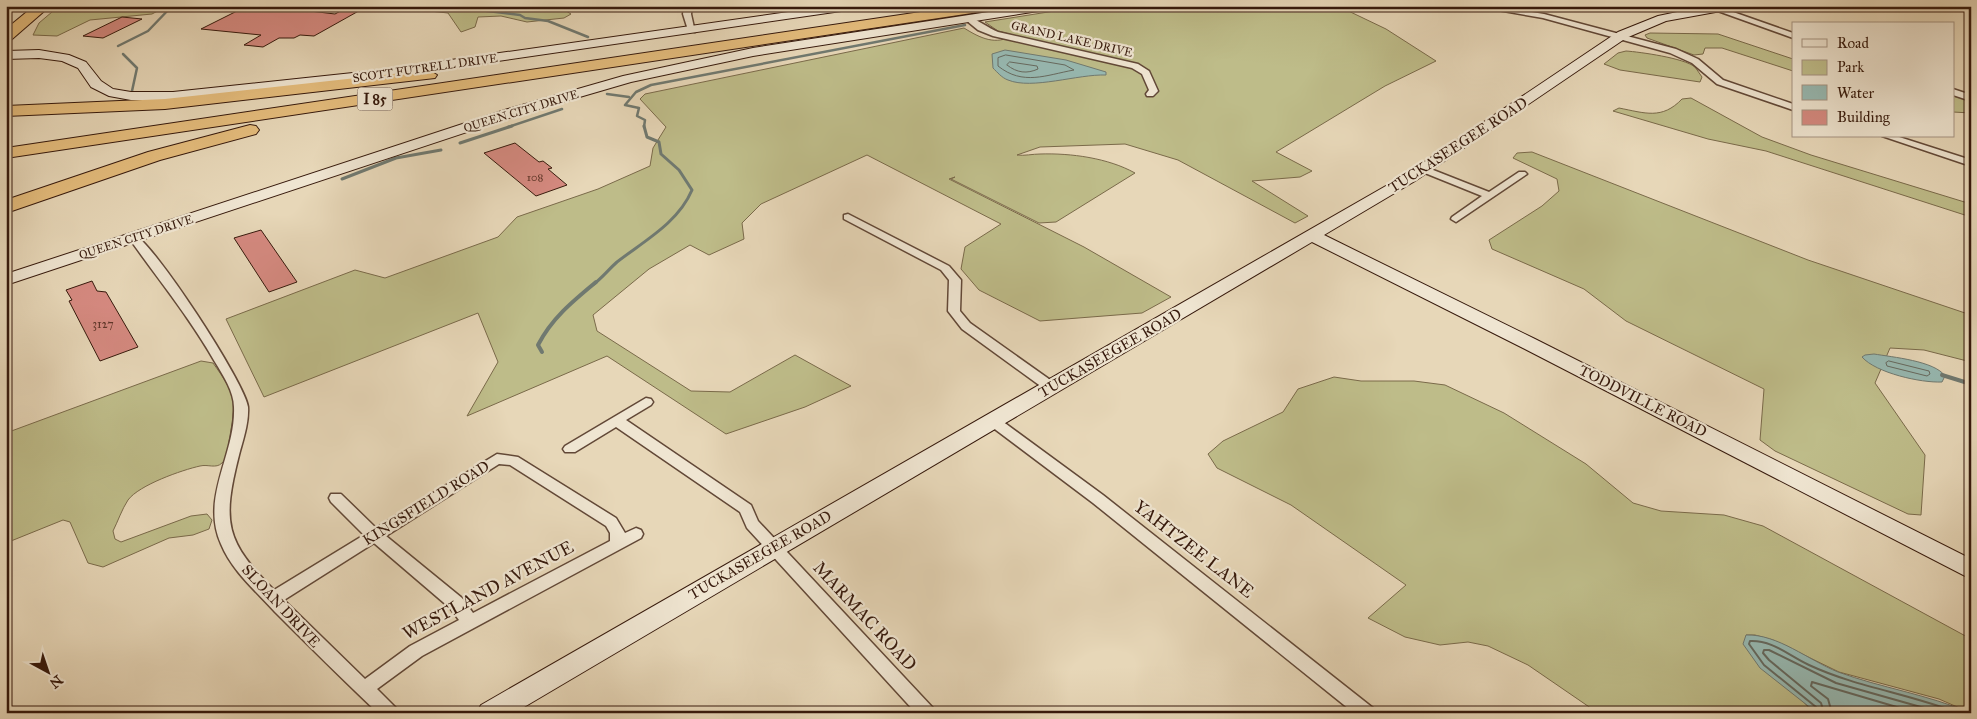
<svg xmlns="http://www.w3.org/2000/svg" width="1977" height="719" viewBox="0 0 1977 719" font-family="'IM FELL Great Primer',serif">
	<rect width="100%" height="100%" fill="#e7d7b8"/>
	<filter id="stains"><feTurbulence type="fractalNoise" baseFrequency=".004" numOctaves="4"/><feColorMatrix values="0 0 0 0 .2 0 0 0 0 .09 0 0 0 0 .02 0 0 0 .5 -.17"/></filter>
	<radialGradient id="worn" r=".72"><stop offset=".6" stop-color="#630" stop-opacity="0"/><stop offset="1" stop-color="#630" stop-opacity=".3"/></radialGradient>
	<g fill="#bebc89" stroke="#7a6a4a">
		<path d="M59,6H167L152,14L90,20L57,36L33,35L39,23Z"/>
		<path d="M384,6H553L563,9L571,14L564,18L527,22L501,16L478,17L475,27L461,32L448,13Z"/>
		<path d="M1086,6H1338L1386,29L1436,61L1385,86L1276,152L1312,171L1300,177L1252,181L1308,216L1295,223L1178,160L1125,144L1040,147L1017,155C1024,156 1033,154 1040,154C1071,153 1108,158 1135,173L1056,222L1039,223L951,179L955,177L949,179L1084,247L1171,297L1142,313L1040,321L979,290L961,269L965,247L1001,224L867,155L761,204L742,223L744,239L709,255L690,245L649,269L593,315L597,331L691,391L730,392L795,355L851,386L805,407L726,434L607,356L467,416L498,362L478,313L264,397L226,319L355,270L385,278L498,237L517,217L598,189L650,166L653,148L666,127L640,99L645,94L964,28C980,38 996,46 1013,35L998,31L985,22Z"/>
		<path d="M1650,33L1718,34L1793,59V71L1722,48H1705L1703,54L1694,55L1647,38L1645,35Z"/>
		<path d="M1626,51C1640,52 1684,58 1695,67C1697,70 1700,74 1702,77L1700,82L1620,70L1604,64L1618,53Z"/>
		<path d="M1953,93L1971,99V113L1953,112Z"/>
		<path d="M1691,98L1762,137L1811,155L1971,204V217L1766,151L1708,139L1613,111L1619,108C1645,113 1662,120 1682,99Z"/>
		<path d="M1532,152L1808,260L1971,315V362L1924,350L1890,348L1875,383L1925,455L1921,515L1908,514L1775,451L1760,440L1764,389L1626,321L1584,289L1492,249L1489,240L1542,206L1559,191L1557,179L1513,158L1517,153Z"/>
		<path d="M201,361L213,363C237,396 236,402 229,441C228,448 228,458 222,463C216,469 208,464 200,466C182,470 139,485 128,500C122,509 118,521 113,531L115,539L121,542L191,516L207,514L212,520L209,529L193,535L169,538L103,567L88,563L70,522L63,520L6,543V433Z"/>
		<path d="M1334,377L1361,381H1414L1445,385L1504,413L1586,464L1633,503L1661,511L1724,515L1763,526L1971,639V713L1939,699L1839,672L1773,640L1755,635H1746L1809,708L1817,713H1598L1528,665L1488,646L1468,642L1440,645L1405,637L1368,618L1406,585L1291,505L1217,468L1208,454L1223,441L1283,412L1298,389Z"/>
	</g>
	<g fill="#97b9b2" stroke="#707970">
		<path d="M1005,50L1066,60L1106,72V75C1078,74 1032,90 1008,80C1002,78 997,72 993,68L992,54Z"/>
		<path d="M1874,354C1892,357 1935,361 1945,376L1942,382C1921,383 1876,373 1862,357L1865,355Z"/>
		<path d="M1746,635C1778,634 1808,660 1838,672C1882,688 1926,694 1971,713H1817L1760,668L1743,644Z"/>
	</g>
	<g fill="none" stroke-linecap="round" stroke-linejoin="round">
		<g stroke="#66695f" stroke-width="1">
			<path d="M1006,55L1065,65L1074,70C1046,75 1023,86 998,66V58Z"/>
			<path d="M1010,62L1037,66L1038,69C1027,74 1017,73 1007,65Z"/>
			<path d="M1889,361L1929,371L1930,374L1927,376L1887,366L1886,363Z"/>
		</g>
		<g stroke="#66695f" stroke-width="2">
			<path d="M1818,713L1816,707L1764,665L1749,644L1750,641C1773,640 1789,656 1809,665C1856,687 1910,694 1958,713"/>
			<path d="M1824,713L1821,703L1769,660L1763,653L1764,650H1769L1836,683L1942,713"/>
			<path d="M1832,713L1828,699L1811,686L1812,682L1917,713"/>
		</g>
		<g stroke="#707970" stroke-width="2.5">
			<path d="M447,6L520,15L525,18L548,21L588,37"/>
			<path d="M118,46L148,31L172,6"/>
			<path d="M123,54L137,68L132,91"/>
			<path d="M607,94L629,97"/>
			<path d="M508,127L562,109"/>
			<path d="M644,127L645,120L637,116L639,108L625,105L636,92L651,85L965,25"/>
		</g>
		<g stroke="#707970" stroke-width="3">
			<path d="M460,143L512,126"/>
			<path d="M342,179L396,158L441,150"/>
			<path d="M594,284C603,277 609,269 617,262C644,241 678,223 692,190L679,170L661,154L659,142L647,137L644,126"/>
		</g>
		<g stroke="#707970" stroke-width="4">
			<path d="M542,352L538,345C552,318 573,301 596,282"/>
			<path d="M1942,375L1971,384"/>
		</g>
	</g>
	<g fill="#d68a81" stroke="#36190c">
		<path d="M247,6H268L335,14L348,7L364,8L314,36L300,35L294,38H279L263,47L244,45L261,35L201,29Z"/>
		<path d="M122,17L142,19L103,38L83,36Z"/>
		<path d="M515,143L539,162L543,161L552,168L548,169L567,185L536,196L484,153Z"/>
		<path d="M261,230L297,282L269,292L234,238Z"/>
		<path d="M92,281L97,291L106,292L138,347L100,361L69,301L72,300L66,290Z"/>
	</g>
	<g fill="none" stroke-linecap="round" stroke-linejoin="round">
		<g stroke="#624837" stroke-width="3">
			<g id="street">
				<path d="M684,6H692L691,14L695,32L688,30L683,14Z"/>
				<path d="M1475,6H1495L1544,14L1676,49L1698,59L1723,80L1793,104V110L1717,84L1692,63L1670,53L1543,18Z"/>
				<path d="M1704,6H1716L1793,33V38Z"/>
				<path d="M967,17C974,17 990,29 998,32L1138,64L1149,71L1158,91L1153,96H1147L1146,94L1149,90L1142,74L1132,68L993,36L978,30L967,21Z"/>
				<path d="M1953,89L1971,95V101L1953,95Z"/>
				<path d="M1882,136H1896L1971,160V166Z"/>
				<path d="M1423,166L1489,192L1519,172H1525L1527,174L1456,222L1451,219L1452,217L1482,196L1420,171V167Z"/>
				<path d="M848,214L949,266L961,280L960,311L970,323L1056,384L1057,387L1056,390H1046L962,329L948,311L949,280L941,270L844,219V215Z"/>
				<path d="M134,235C151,239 246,384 248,407C249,423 243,440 239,455C222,522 225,541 274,590L364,535L331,502L329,498L331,494H341L376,528L497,454L518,457L616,518L625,533L636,528L641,530L643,534L641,538L422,656L377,689L396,708L399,713H378C343,680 309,646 275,612C256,591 232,571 221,544C200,497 236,454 234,407C234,392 223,375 215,362C190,318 158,279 129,238ZM499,464L510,465L606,526L610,533V541L473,613L462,598L386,536ZM374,543L450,608L459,620L410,646L365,679L284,600Z"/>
				<path d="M646,398L651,399L653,402L651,405L626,420L751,505L758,521L933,708L936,713H916L747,528L740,512L616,427L575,452H565L563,449L565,446Z"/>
				<path d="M993,416L998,418L1103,495L1373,708L1376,713H1354L1093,503L988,424L986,421Z"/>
			</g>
		</g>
		<g stroke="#36190c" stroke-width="2">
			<g id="secondary">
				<path d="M830,6H860L855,9L381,78L173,100H131L109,96L91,87L78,68L62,61L39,58L6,59V51L39,50L69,55L86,62L101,81L113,89L131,92H173L381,70Z"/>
				<path d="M1027,6H1056L1051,9L753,56L631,82L518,115L6,285V274L508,109L623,76L753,48Z"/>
				<path d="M1706,6H1737L1732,9L1666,21L1626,38L1415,181L1324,235L1535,339L1971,559V579L1521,347L1312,242L514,713H477L481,705L1405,175L1618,32L1658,16Z"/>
			</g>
		</g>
		<g stroke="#36190c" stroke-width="2">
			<g id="highway">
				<path d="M34,6H50L11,40L6,41V29Z"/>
				<path d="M961,6H999L992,10L6,158V148Z"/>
				<path d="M429,70L437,75L435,78L165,109L6,116V106L165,99Z"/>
				<path d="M250,125L256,126L259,130L256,134L160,160L6,213V200L148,152Z"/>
			</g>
		</g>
		<use href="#street" fill="#efe5d1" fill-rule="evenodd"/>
		<use href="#secondary" fill="#efe5d1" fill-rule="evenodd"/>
		<use href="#highway" fill="#e4bc7c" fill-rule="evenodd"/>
	</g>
	<g text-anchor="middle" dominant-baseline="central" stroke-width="4.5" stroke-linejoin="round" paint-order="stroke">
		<g font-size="11" fill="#5e3529">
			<text x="535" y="177">108</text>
		</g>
		<g font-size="12" fill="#36190c" stroke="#efe5d1">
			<text transform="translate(1072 39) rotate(13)">GRAND LAKE DRIVE</text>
			<text transform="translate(425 68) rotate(-8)">SCOTT FUTRELL DRIVE</text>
			<text transform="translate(521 111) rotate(-17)">QUEEN CITY DRIVE</text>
			<text transform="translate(136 237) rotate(-18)">QUEEN CITY DRIVE</text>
		</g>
		<g font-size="12" fill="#5e3529">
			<text x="103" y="324">3127</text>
		</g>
		<rect fill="#efe5d1" stroke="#6e5647" stroke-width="1" x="357.5" y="87.5" width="35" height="23" rx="4"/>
		<g font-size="14" font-weight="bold" fill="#36190c">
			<text x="375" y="99">I 85</text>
		</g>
		<g font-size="15" fill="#36190c" stroke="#efe5d1">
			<text transform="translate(1458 145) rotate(-33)">TUCKASEEGEE ROAD</text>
			<text transform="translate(1110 353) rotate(-30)">TUCKASEEGEE ROAD</text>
			<text transform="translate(1643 401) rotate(27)">TODDVILLE ROAD</text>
			<text transform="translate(426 503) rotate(-32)">KINGSFIELD ROAD</text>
			<text transform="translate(760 555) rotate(-30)">TUCKASEEGEE ROAD</text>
			<text transform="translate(281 606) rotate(47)">SLOAN DRIVE</text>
		</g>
		<g font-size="18" fill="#36190c" stroke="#efe5d1">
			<text transform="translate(1194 549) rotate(38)">YAHTZEE LANE</text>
			<text transform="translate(488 590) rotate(-28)">WESTLAND AVENUE</text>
			<text transform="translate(865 616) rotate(47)">MARMAC ROAD</text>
		</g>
	</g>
	<rect width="1977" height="719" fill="none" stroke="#e7d7b8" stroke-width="25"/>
	<rect x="8" y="8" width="1962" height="704" fill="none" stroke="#36190c" stroke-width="2.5"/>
	<rect x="12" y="12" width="1952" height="694" fill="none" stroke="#36190c"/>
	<rect x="1792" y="22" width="162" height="115" fill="#efe5d1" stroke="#a59382"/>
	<rect x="1802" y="39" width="25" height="8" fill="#efe5d1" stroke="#a59382"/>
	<text x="1837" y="48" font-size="15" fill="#36190c">Road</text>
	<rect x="1802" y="60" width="25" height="15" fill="#bebc89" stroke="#a59382"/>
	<text x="1837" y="72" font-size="15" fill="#36190c">Park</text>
	<rect x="1802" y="85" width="25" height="15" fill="#97b9b2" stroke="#a59382"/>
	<text x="1837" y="98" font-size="15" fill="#36190c">Water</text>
	<rect x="1802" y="110" width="25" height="15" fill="#d68a81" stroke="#a59382"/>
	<text x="1837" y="122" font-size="15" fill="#36190c">Building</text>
	<g transform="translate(48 672) rotate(140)" stroke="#efe5d1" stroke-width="4" paint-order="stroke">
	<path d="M0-4L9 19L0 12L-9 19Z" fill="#36190c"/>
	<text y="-8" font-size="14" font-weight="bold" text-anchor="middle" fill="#36190c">N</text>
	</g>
	<rect width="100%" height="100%" filter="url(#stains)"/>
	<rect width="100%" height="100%" fill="url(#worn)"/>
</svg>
